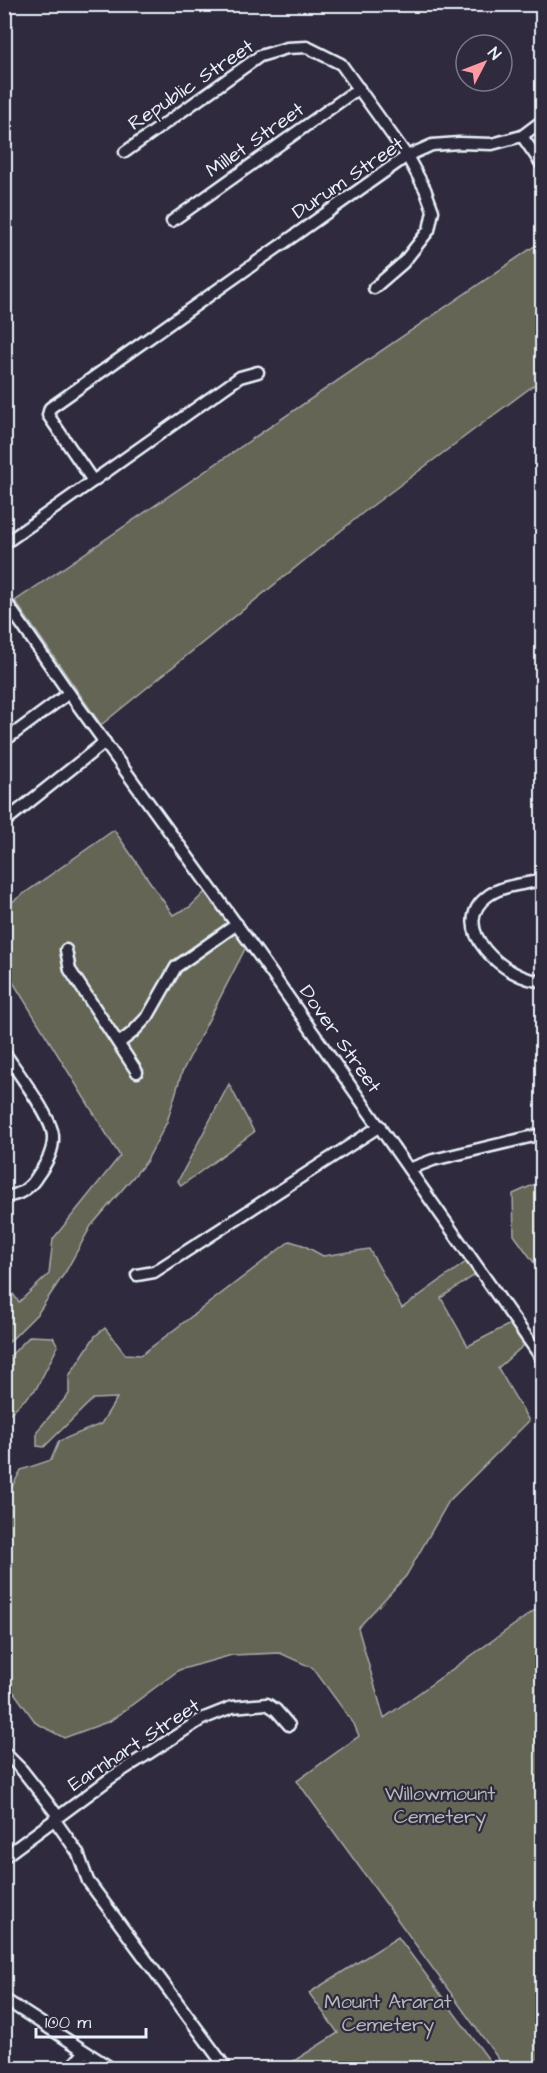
<svg xmlns="http://www.w3.org/2000/svg" width="547" height="2073" viewBox="0 0 547 2073" font-family="'Architects Daughter',sans-serif">
	<rect width="100%" height="100%" fill="#2f2a3d"/>
	<filter id="ink" filterUnits="userSpaceOnUse"><feTurbulence type="fractalNoise" baseFrequency=".0167" numOctaves="2"/><feDisplacementMap in="SourceGraphic" scale="12" xChannelSelector="R" yChannelSelector="G"/><feConvolveMatrix kernelMatrix="1 2 1 2 8 2 1 2 1" color-interpolation-filters="sRGB"/></filter>
	<g filter="url(#ink)">
		<g fill="#656557" stroke="#a6aba8" stroke-width="1.5">
			<path d="M542,241V379L364,512L101,725L15,601Z"/>
			<path d="M114,830L173,915L190,907L208,889L246,947L182,1072L167,1122L146,1162L91,1226L66,1271L38,1313L5,1346L4,1282L19,1302L49,1274L53,1239L120,1156L5,969V907Z"/>
			<path d="M229,1084L254,1132L181,1186L178,1181Z"/>
			<path d="M542,1181V1274L514,1235L513,1194Z"/>
			<path d="M290,1241L303,1245L323,1256L369,1249L402,1308L466,1262L476,1274L441,1298L468,1346L510,1324L524,1345L498,1368L529,1421L449,1501L406,1576L358,1628L384,1718L542,1605V2068H505L297,1781L359,1736L354,1724L313,1668L280,1653L232,1655L179,1670L110,1721L64,1738L36,1723L13,1691L5,1685L4,1502L21,1470L51,1460L59,1441L101,1424L117,1398L93,1399L44,1447L37,1446V1431L69,1394V1376L95,1336L105,1328L125,1354L141,1355Z"/>
			<path d="M30,1336L53,1337L58,1346L36,1389L8,1415L5,1414V1361Z"/>
			<path d="M398,1937L495,2068H291L289,2064L338,2033L309,1993Z"/>
		</g>
		<g fill="none" stroke-linecap="round" stroke-linejoin="round">
			<g stroke="#e8f1f8" stroke-width="15">
				<g id="minor">
					<path d="M522,136L542,165"/>
					<path d="M125,152L260,56L287,48L307,47L341,64L407,156L425,189L433,211L429,230L403,263L374,288"/>
					<path d="M172,221L359,88"/>
					<path d="M93,481L48,415L50,408L407,156L432,145L459,143L492,144L522,136L542,121"/>
					<path d="M4,544L240,377L258,372"/>
					<path d="M4,599L69,693L258,954L542,1359"/>
					<path d="M4,741L69,693"/>
					<path d="M4,822L105,742"/>
					<path d="M542,880C525,884 504,885 489,895C444,927 507,981 542,981"/>
					<path d="M66,950L70,970L137,1072"/>
					<path d="M119,1043L132,1033L148,1016L176,967L237,924"/>
					<path d="M4,1052C16,1070 52,1117 53,1136C54,1151 46,1164 38,1175C31,1187 19,1197 4,1196"/>
					<path d="M409,1169L433,1160L542,1134"/>
					<path d="M137,1275L154,1272L380,1126"/>
					<path d="M4,1752L22,1770L58,1816"/>
					<path d="M54,1819L78,1853L88,1881L226,2068"/>
					<path d="M4,1857L112,1777L202,1719L232,1707L267,1704L276,1710L289,1725"/>
					<path d="M4,1999L111,2068"/>
					<path d="M70,2068L85,2052"/>
				</g>
			</g>
			<use href="#minor" stroke="#2f2a3d" stroke-width="10"/>
		</g>
	</g>
	<g text-anchor="middle" dominant-baseline="central" stroke-width="4.5" stroke-linejoin="round" paint-order="stroke">
		<g font-size="20" fill="#e8f1f8" stroke="#2f2a3d">
			<text transform="translate(191 85) rotate(-34)">Republic Street</text>
			<text transform="translate(255 140) rotate(-35)">Millet Street</text>
			<text transform="translate(348 178) rotate(-34)">Durum Street</text>
			<text transform="translate(340 1039) rotate(55)">Dover Street</text>
			<text transform="translate(134 1745) rotate(-33)">Earnhart Street</text>
		</g>
		<g font-size="20" fill="#b4b9b8" stroke="#2f2a3d">
			<text x="440" y="1794">Willowmount<tspan x="440" dy="23">Cemetery</tspan></text>
			<text x="388" y="2002">Mount Ararat<tspan x="388" dy="23">Cemetery</tspan></text>
		</g>
	</g>
	<rect width="547" height="2073" fill="none" stroke="#2f2a3d" stroke-width="24"/>
	<rect x="12" y="12" width="523" height="2049" fill="none" stroke="#e8f1f8" stroke-width="2" filter="url(#ink)"/>
	<g transform="translate(484 63) rotate(48)"><circle r="28" fill="#2f2a3d" stroke="#797a88" stroke-width="1.5"/>
	<path d="M0-4.5L10 22L0 15L-10 22Z" fill="#ff9aa2"/>
	<text y="-9" font-size="16" font-weight="bold" text-anchor="middle" fill="#e8f1f8">N</text>
	</g>
	<path d="M36 2028v9h110v-9" fill="none" stroke="#e8f1f8" stroke-width="3"/>
	<text x="45" y="2028" font-size="18" fill="#e8f1f8" stroke="#2f2a3d" stroke-width="4.5" paint-order="stroke">100 m</text>
</svg>
